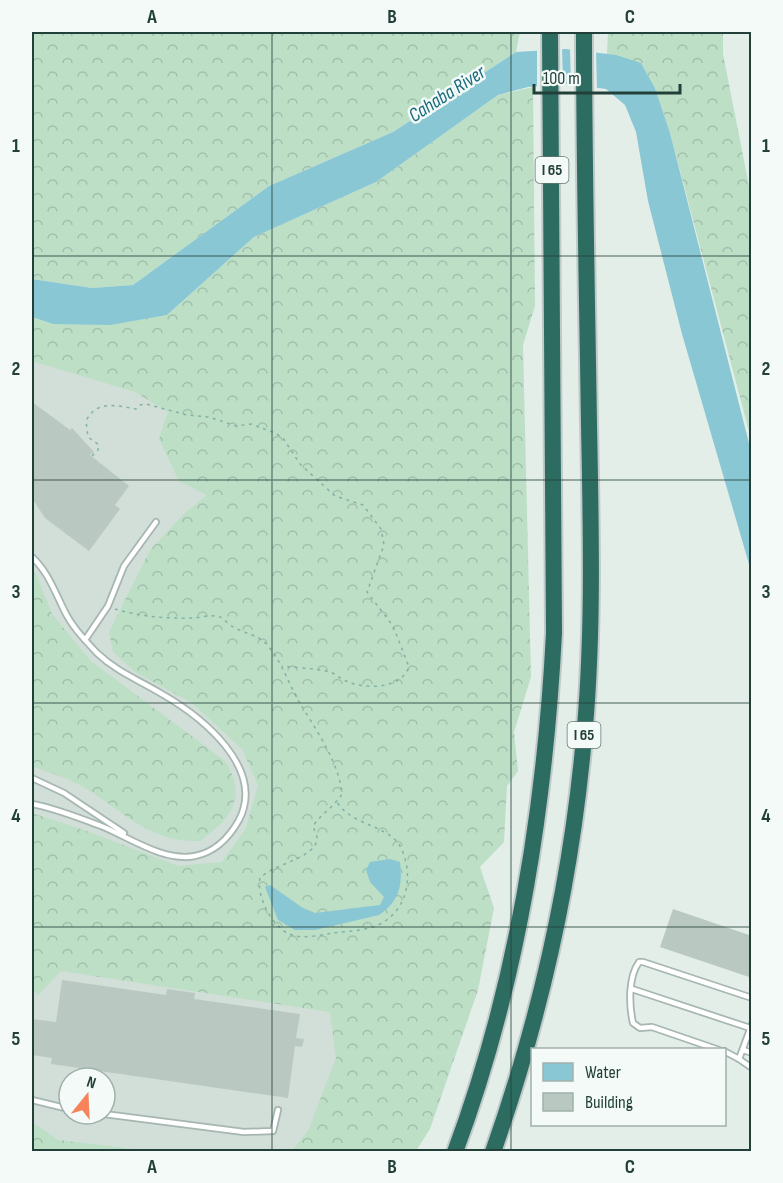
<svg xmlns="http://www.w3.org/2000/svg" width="783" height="1183" viewBox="0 0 783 1183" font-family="'Sofia Sans Condensed',sans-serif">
	<defs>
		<pattern id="forest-crowns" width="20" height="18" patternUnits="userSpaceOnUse" patternTransform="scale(1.5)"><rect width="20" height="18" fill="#bcdfc6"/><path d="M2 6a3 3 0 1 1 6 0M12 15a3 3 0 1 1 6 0" fill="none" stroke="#a1c0ab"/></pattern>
	</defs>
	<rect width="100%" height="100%" fill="#e4eee9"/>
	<path fill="#d2ded8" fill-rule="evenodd" d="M32,338L207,391L397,550L337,1151H32ZM69,1078H105V1114H69Z"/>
	<g fill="url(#forest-crowns)">
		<path d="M32,32H520L516,52L393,132L269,186L133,285L92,288L32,279Z"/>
		<path d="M608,32H723V54L751,196V439L670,133L655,88L641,63L607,54Z"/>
		<path d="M533,87L535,306L523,345L531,677L514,732L518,771L507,786L504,842L480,867L494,908L478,990L430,1129L416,1151H292L308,1131L336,1058L330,1012L61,971L38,995L32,989V813L87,831L178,866L222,862L246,828L258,785L242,749L192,703L135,672L113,652L109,632L150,550L185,513L207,495L179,481L159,439L168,412L135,392L32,361V317L53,324L167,315L254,237L376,182L498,95Z"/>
		<path d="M32,571L36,574L52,614L91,661L225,761C248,797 231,819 200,841C147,843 122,809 80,785C65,777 47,772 32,766Z"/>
		<path d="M32,1122L58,1140L151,1151H32Z"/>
	</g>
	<g fill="#8ac7d4">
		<path d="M566,49L616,55L641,63L655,88L670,133L751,451V571L682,334L648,201L636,132L625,105L606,89L568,84L528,87L498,95L376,182L254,237L167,315L110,325L53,324L32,317V279L92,288L133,285L269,186L393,132L516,52Z"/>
		<path d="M390,859L400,862C403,885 399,902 379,915L315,930H295L278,920L265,887L270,885L303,908L315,913L380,905L384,897L370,882L366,870L370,862Z"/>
	</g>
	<g fill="#e4eee9">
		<path d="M562,46L563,87L537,89V48Z"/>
		<path d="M570,47L596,49L597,91L571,87Z"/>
	</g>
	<g fill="#b9c9c2">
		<path d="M32,402L70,430L72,428L94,452L90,455L129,486L115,505L120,509L89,551L45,518L32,498Z"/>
		<path d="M673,909L752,936V978L660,947Z"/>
		<path d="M62,980L166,995L167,989L195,993L194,999L300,1014L296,1038L304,1039L302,1047L295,1046L288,1098L51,1064L52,1058L32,1055V1019L56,1022Z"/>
	</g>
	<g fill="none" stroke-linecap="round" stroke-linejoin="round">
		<g stroke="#a6b6b1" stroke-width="8">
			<g id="service">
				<path d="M32,557C48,572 54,590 64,610C72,627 85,640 97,653C117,672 139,680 162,694C202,717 266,768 239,820C229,838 215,852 195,856C163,862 129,837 101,826C79,818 55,808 32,804"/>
				<path d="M85,640L108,606L124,566L156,522"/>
				<path d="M32,778L64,793L124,833"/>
				<path d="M632,989L750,1028"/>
				<path d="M719,1050L652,1027L640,1028L633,1023C629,1006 628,977 639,962H643L752,998"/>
				<path d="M743,1050L752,1053"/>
				<path d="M724,1051L739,1059L752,1024"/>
				<path d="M739,1059L752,1068"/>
				<path d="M32,1100L69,1109"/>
				<path d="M104,1114L244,1132L273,1131L278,1110"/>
			</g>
		</g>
		<g stroke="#c1cac8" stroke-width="20">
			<g id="motorway">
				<path d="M455,1152C517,986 545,809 554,633L550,32"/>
				<path d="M493,1152C539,1021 570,886 583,748C594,640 591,532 589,424C587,293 584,162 584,32"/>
			</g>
		</g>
		<g stroke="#83b2a4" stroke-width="1.5" stroke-dasharray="3 4.5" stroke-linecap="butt">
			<path d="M92,456L98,450L99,445L88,437L86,421C97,399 118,406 136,409L140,405L146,404L187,415L209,417L236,426L251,424L275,433L283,438L300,464L335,496L363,505L381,529L384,545L367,592L393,626L409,667C401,689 365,690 346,681C340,679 336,674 330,672C315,668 297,668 282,666"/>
			<path d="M115,609C138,616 167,619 192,618C199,618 207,615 215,616C222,616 225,621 230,625C243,634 259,634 269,647C282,663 288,682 298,700C314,727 339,761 342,794C335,806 322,813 313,826C314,830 317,834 317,839C316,858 273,864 260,878C256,897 273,929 292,935C304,939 320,935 333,933C348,931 368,931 382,923C408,908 413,876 402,850C391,824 352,827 337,802"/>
		</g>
		<use href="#service" stroke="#fff" stroke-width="4.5"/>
		<use href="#motorway" stroke="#2d6d61" stroke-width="16"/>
	</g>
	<path fill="none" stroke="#224039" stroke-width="1.5" stroke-opacity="0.55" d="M272,32V1152M511,32V1152M32,256H752M32,480H752M32,703H752M32,927H752"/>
	<g text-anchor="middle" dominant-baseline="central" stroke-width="5" stroke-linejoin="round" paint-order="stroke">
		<g fill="#f4faf7" stroke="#617872" stroke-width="1.5">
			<rect x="535.5" y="157" width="33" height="26" rx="4.5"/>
			<rect x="567.5" y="722" width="33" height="26" rx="4.5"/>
		</g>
		<g font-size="16" font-weight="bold" fill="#224039">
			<text x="552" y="170">I 65</text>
			<text x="584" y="735">I 65</text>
		</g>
		<g font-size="20" font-style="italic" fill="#1a6b7e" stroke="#f4faf7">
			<text transform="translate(447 94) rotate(-33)">Cahaba River</text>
		</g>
	</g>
	<rect width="783" height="1183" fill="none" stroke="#f4faf7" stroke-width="66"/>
	<rect x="531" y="1048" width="195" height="78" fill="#f4faf7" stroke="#a0b0ab" stroke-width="1.5"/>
	<rect x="543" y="1063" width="30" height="18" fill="#8ac7d4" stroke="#a0b0ab" stroke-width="1.5"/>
	<text x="585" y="1078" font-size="18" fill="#224039">Water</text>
	<rect x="543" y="1093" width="30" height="18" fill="#b9c9c2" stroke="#a0b0ab" stroke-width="1.5"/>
	<text x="585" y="1108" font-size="18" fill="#224039">Building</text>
	<g transform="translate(87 1096) rotate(18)"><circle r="28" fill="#f4faf7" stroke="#a0b0ab" stroke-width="1.5"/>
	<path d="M0-4.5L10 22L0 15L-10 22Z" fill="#f68359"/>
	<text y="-9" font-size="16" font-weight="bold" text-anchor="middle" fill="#224039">N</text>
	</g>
	<path d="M534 84v9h146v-9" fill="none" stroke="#224039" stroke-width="3"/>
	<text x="543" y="84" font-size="18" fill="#224039" stroke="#f4faf7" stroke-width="4.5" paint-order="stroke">100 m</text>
	<rect x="33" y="33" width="717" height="1117" fill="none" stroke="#224039" stroke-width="2"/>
	<g font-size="20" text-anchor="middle" font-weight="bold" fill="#224039">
		<text x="152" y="23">A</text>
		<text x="392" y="23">B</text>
		<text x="630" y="23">C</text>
		<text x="16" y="152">1</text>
		<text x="766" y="152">1</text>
		<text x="16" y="375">2</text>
		<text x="766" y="375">2</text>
		<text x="16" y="598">3</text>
		<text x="766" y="598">3</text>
		<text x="16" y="822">4</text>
		<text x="766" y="822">4</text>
		<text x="16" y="1045">5</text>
		<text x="766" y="1045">5</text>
		<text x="152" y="1173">A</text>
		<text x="392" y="1173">B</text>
		<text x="630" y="1173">C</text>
	</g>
</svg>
